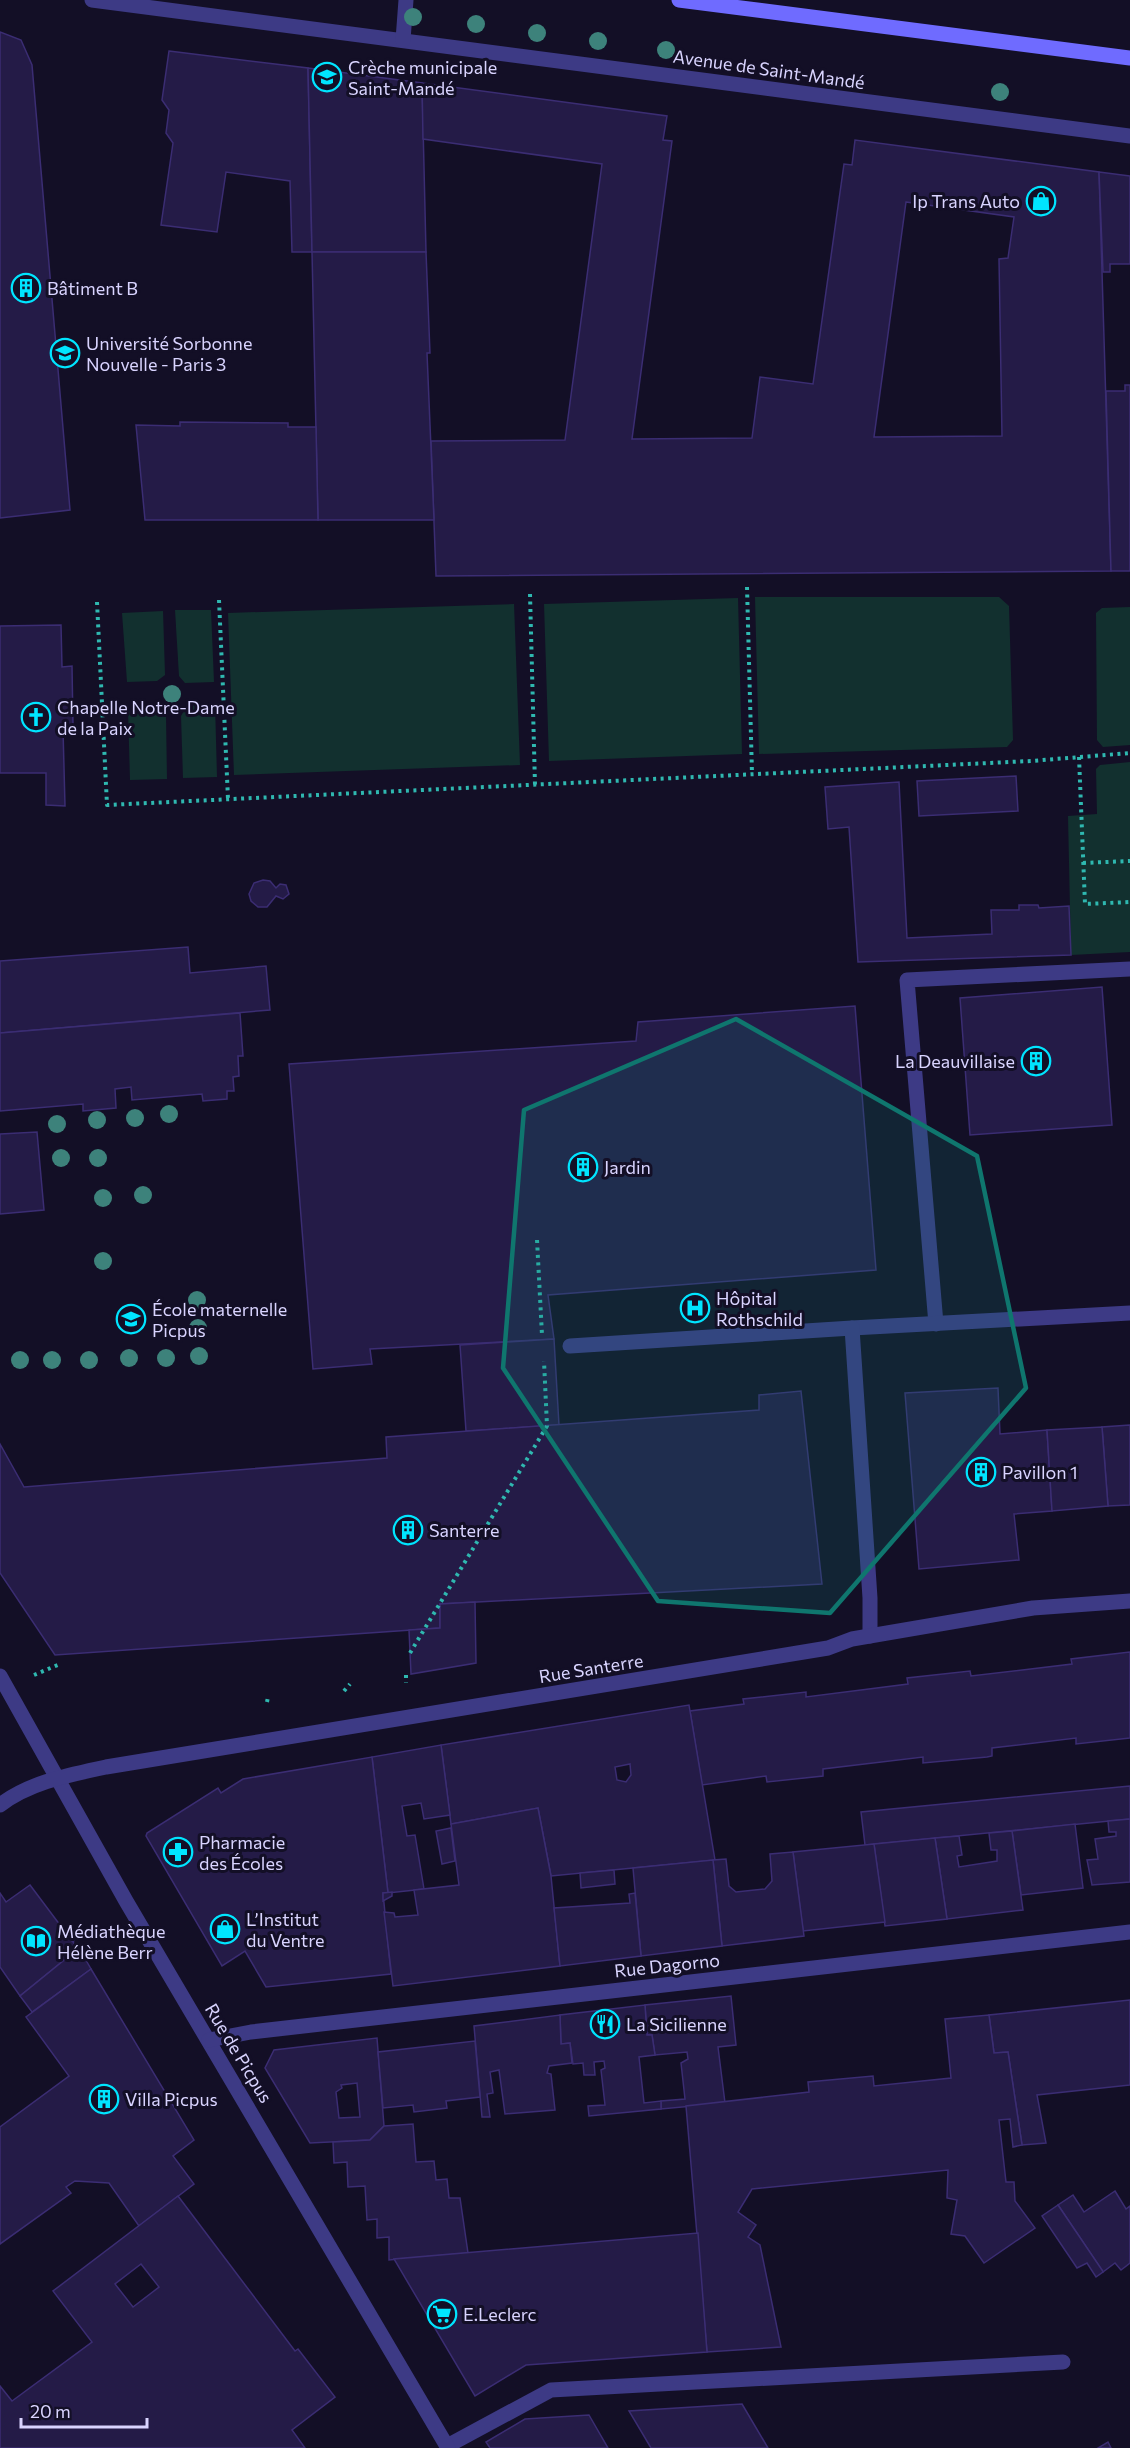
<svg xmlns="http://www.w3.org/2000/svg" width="1130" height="2448" viewBox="0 0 1130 2448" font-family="Commissioner,sans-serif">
	<rect width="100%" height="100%" fill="#130f26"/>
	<g fill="#12302f">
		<path d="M755,597H999L1009,606L1013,740L1007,747L759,754Z"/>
		<path d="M738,598L742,754L549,761L544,604Z"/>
		<path d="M514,604L520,765L234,775L228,613Z"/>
		<path d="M1130,607V745L1103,747L1097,740L1096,613L1102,608Z"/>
		<path d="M211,610L214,682L185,683L179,676L175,610Z"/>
		<path d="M163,611L165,675L157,681L127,682L122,613Z"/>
		<path d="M215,703L217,777L183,778L181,716L187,706Z"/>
		<path d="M128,710H160L166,717L167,779L130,780Z"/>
		<path d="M1130,762V952L1071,955L1068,816L1097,814L1096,769L1100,765Z"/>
	</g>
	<g fill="#241b47" stroke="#3b2d73" stroke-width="1.5" fill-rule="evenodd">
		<path d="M0,32L21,40L32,65L70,510L0,518Z"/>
		<path d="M169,51L308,68L312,252H292L290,181L226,172L217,232L161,225L173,143L166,133L169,110L162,100Z"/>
		<path d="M308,68L422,83L426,252H312Z"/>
		<path d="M422,83L667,116L663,140L672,141L632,439L752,438L760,377L813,384L844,164L852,165L855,140L1099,172L1111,571L436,576L431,441L565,440L602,164L423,139ZM906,202L1014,217L1008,258L999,259L1002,436L874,437Z"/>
		<path d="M1099,172L1130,176V264H1110V272H1103Z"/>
		<path d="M312,252H426L430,353H427L434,520H318Z"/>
		<path d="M1125,385H1130V571H1111L1106,391H1125Z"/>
		<path d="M180,422L288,423V427H316L318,520H145L136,425L180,426Z"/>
		<path d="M61,625L62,667L72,666L73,725V729H63L65,806L46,805V773H0V626Z"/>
		<path d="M1016,776L1018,811L919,816L917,781Z"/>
		<path d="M899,782L907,938L992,934L991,910H1019V905H1038L1039,908L1069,906L1071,955L858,962L849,827L828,829L825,787Z"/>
		<path d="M263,880L270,881L276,888L280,884L286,885L289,894L283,899L276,896L267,907H258L251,901L249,894L254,883Z"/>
		<path d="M188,947L190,973L266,966L270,1010L0,1033V961Z"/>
		<path d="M1102,987L1112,1125L970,1135L960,998Z"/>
		<path d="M855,1006L876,1270L548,1295L554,1339L370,1349L372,1364L313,1369L289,1064L636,1041L638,1022Z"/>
		<path d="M240,1013L243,1056H238L239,1076L233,1077L234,1091H227V1099L203,1101L202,1094L132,1100L131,1087L115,1089L116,1108L83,1111V1104L0,1111V1033Z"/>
		<path d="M37,1132L44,1210L0,1214V1134Z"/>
		<path d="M554,1339L559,1425L466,1431L460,1345Z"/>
		<path d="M998,1388L1000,1434L1047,1430L1052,1511L1014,1514L1019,1560L919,1569L905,1393Z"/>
		<path d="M801,1391L822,1584L440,1604V1628L55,1655L0,1573V1444L24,1487L387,1458L386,1437L759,1410V1395Z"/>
		<path d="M1130,1425V1505L1108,1506L1102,1427Z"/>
		<path d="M1102,1427L1108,1506L1052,1511L1047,1430Z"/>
		<path d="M475,1602L476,1663L411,1674L409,1630L440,1628V1604Z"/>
		<path d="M1130,1652V1738L1076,1744V1738L992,1748V1756L987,1757L923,1763V1757L823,1769V1776L767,1782L766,1776L702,1785L690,1711L744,1704L743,1699L806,1692V1697L908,1684L907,1678L970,1671L971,1676L1072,1664L1071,1659Z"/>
		<path d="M689,1705L715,1860L551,1876L538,1808L451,1824L441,1745ZM630,1764L631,1775L626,1782L617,1780L615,1767Z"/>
		<path d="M441,1745L450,1815L424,1819L421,1803L402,1806L407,1836L415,1835L424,1889L388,1893L372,1757Z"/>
		<path d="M372,1757L388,1893H383L391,1974L266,1987L245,1951L222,1966L146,1836L147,1833L218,1788L221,1793L243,1779Z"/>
		<path d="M1130,1786V1819L865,1845L861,1812Z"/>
		<path d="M538,1808L551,1876L560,1966L393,1986L384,1912L394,1913L395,1917L418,1915L414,1890L459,1885L451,1824Z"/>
		<path d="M1130,1819V1882L1092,1885L1087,1860L1098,1859L1095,1839L1116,1836V1832H1109L1108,1821Z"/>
		<path d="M1075,1824L1083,1888L1021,1895L1012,1831Z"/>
		<path d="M451,1828L455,1861L442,1864L436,1831Z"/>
		<path d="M1012,1831L1023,1910L947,1919L935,1838L959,1836L962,1855L957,1856L959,1867L997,1861V1850H991L989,1833Z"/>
		<path d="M935,1838L947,1919L885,1926L874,1844Z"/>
		<path d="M874,1844L885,1922L803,1931L793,1852Z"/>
		<path d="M793,1852L804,1936L722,1946L713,1860L726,1859L729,1886L736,1892L765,1889L772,1881L770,1854Z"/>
		<path d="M713,1860L722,1946L641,1956L633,1868Z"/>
		<path d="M614,1870L615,1884L581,1888L580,1873Z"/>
		<path d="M30,1885L72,1941L75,1939L73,1942L78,1949L20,1996L0,1967V1893L6,1902Z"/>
		<path d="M392,1892V1896L383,1901V1893Z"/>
		<path d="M635,1893L641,1956L560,1966L554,1908L630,1903L629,1894Z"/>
		<path d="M79,1948L91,1969L32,2012L20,1996Z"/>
		<path d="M91,1969L194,2140L173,2156L194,2184L139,2226L109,2183L75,2181L66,2187L71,2193L0,2244V2127L69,2076L26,2017Z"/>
		<path d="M731,1996L736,2045L718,2047L725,2103L661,2109V2101L685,2099L681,2063L688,2059L687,2052L655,2055L652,2035H647L645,2005Z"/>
		<path d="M1130,2000V2085L1037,2095L1046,2143L1022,2145L1008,2052L994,2053L989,2015Z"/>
		<path d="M645,2005L647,2035H652L655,2055L639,2057L644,2103L661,2101V2109L589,2116L588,2106L605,2105L601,2070L605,2068L604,2061L594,2062L595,2075H584L583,2063L573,2064L570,2043L561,2044L560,2015Z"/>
		<path d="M560,2015L561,2044L570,2043L572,2063L549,2066L547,2073L551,2074L555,2110L505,2114L499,2070L490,2072L493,2093L487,2094L490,2117H482L474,2026Z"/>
		<path d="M989,2015L994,2053L1008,2052L1022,2145L1013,2147L1010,2119L999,2120L1006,2182H1014L1015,2201L1035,2228L984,2263L965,2236L951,2234L957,2200L947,2198L948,2170L752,2189L738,2212L756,2225L748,2237L760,2245L781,2347L707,2352L686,2106L809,2092L808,2082L873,2076L874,2086L951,2078L945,2019Z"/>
		<path d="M377,2038L384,2126L370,2140L310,2143L265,2068L274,2050ZM357,2083L360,2117L339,2118L336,2092L342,2088L341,2085Z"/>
		<path d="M475,2041L480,2097L446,2101L447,2108L414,2112L413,2105L383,2108L378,2052Z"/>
		<path d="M413,2124L416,2162L434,2161L436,2180L447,2179L449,2198H460L468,2253L389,2260V2237L377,2238V2219L367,2220L365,2186L348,2187L347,2162L334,2163L333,2142L370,2140L384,2126Z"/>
		<path d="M1115,2191L1126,2209L1130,2206V2263L1121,2270L1115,2263L1103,2272L1058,2205L1073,2195L1084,2212Z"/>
		<path d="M178,2196L295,2351L298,2349L335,2397L292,2430L305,2448H0V2386L12,2401L92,2342L53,2291ZM141,2264L159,2287L133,2307L115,2284Z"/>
		<path d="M1058,2205L1102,2270L1103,2272L1096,2277L1087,2263L1077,2268L1042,2216Z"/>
		<path d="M698,2233L707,2352L526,2365L475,2396L394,2259Z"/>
		<path d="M742,2404L768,2448H651L629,2411Z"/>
		<path d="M589,2415L608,2448H490L486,2442L525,2419Z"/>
		<path d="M1108,2442L1111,2448H1098Z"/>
	</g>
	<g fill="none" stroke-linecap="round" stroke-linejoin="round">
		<g stroke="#2fb8b0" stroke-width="4" stroke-dasharray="3 4.5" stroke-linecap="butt">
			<path d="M747,587L752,774"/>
			<path d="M530,594L535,785"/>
			<path d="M219,600L228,799"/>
			<path d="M97,602L107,805L1031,761L1130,753"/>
			<path d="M1079,757L1085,904L1130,902"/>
			<path d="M1083,863L1130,861"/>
			<path d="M537,1240L542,1335"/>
			<path d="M410,1653L547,1426L544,1361"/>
			<path d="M34,1675L60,1664"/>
			<path d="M406,1675V1683"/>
			<path d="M344,1691L350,1684"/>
			<path d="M267,1702L268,1697"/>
		</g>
		<g stroke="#3d3a85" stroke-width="15">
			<path d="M92,0L1130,136"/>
			<path d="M403,40L406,0"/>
			<path d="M936,1324L907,980L1130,969"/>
			<path d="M852,1328L1130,1313"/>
			<path d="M570,1346L852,1328L870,1598V1636"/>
			<path d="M447,2446L551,2390L1063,2362"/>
		</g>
		<g stroke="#3d3a85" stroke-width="15">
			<path d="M0,1676L126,1901L448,2448"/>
			<path d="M0,1805C30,1782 69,1775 106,1767L828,1648L852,1639L1033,1608L1130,1601"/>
			<path d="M209,2040L251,2032L1130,1932"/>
		</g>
		<path stroke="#6f6bff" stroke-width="15" d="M679,0L1130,58"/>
	</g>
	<g fill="#3d827b">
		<circle cx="413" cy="17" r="9"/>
		<circle cx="476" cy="24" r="9"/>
		<circle cx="537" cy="33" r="9"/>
		<circle cx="598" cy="41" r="9"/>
		<circle cx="666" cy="50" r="9"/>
		<circle cx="1000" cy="92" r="9"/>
		<circle cx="172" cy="694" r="9"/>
		<circle cx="169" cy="1114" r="9"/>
		<circle cx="135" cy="1118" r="9"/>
		<circle cx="97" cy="1120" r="9"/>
		<circle cx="57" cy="1124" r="9"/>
		<circle cx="61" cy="1158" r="9"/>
		<circle cx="98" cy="1158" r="9"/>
		<circle cx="143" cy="1195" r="9"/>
		<circle cx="103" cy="1198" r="9"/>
		<circle cx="103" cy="1261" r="9"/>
		<circle cx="197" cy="1300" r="9"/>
		<circle cx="198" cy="1328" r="9"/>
		<circle cx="199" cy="1356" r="9"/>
		<circle cx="129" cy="1358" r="9"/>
		<circle cx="166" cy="1358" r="9"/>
		<circle cx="20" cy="1360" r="9"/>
		<circle cx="52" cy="1360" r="9"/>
		<circle cx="89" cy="1360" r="9"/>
	</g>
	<path fill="#0f766e" fill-opacity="0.2" stroke="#0f766e" stroke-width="4.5" stroke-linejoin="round" d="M736,1019L977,1156L1026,1388L830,1613L658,1601L503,1368L524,1110Z"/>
	<defs>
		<g id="school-ring" transform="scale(1.5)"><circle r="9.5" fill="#130f26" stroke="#00e5ff" stroke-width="1.5"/><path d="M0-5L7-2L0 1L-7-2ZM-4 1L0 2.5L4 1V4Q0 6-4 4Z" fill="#00e5ff"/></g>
		<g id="shop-ring" transform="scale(1.5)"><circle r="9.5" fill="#130f26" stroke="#00e5ff" stroke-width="1.5"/><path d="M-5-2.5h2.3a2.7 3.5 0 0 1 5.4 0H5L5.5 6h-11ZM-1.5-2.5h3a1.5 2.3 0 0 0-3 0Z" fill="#00e5ff"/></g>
		<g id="building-ring" transform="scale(1.5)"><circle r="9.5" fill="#130f26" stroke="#00e5ff" stroke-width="1.5"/><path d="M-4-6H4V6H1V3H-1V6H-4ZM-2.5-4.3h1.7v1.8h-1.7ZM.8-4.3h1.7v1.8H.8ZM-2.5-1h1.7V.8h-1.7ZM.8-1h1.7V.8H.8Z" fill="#00e5ff"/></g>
		<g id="university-ring" transform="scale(1.5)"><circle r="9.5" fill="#130f26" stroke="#00e5ff" stroke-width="1.5"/><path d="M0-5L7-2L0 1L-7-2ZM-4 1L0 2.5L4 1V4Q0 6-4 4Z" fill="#00e5ff"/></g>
		<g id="church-ring" transform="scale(1.5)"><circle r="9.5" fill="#130f26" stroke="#00e5ff" stroke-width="1.5"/><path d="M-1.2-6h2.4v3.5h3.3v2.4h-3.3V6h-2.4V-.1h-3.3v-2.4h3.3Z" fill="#00e5ff"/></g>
		<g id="hospital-ring" transform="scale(1.5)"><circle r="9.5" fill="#130f26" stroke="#00e5ff" stroke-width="1.5"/><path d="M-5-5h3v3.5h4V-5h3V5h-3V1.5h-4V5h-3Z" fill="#00e5ff"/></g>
		<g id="pharmacy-ring" transform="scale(1.5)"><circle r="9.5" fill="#130f26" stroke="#00e5ff" stroke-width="1.5"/><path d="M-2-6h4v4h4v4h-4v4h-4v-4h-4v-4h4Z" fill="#00e5ff"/></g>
		<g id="library-ring" transform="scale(1.5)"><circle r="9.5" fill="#130f26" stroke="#00e5ff" stroke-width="1.5"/><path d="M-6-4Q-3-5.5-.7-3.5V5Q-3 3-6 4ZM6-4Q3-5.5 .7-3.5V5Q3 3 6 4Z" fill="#00e5ff"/></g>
		<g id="restaurant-ring" transform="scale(1.5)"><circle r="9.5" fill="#130f26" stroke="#00e5ff" stroke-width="1.5"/><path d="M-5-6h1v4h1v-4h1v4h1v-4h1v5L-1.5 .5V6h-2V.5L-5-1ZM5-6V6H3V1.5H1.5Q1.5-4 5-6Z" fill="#00e5ff"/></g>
		<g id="supermarket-ring" transform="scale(1.5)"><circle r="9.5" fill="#130f26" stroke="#00e5ff" stroke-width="1.5"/><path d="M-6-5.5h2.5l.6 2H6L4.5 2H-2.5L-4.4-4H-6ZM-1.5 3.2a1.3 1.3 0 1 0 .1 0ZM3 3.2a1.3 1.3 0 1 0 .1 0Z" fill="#00e5ff"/></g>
	</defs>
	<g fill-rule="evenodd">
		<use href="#school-ring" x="327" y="77"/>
		<use href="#shop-ring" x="1041" y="201"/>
		<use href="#building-ring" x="26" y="288"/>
		<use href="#university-ring" x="65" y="353"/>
		<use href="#church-ring" x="36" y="717"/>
		<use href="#building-ring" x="1036" y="1061"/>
		<use href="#building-ring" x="583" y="1167"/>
		<use href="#hospital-ring" x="695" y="1308"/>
		<use href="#school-ring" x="131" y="1319"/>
		<use href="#building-ring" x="981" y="1472"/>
		<use href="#building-ring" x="408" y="1530"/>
		<use href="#pharmacy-ring" x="178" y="1852"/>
		<use href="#shop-ring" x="225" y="1929"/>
		<use href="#library-ring" x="36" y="1941"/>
		<use href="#restaurant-ring" x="605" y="2024"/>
		<use href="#building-ring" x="104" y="2099"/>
		<use href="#supermarket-ring" x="442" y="2314"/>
	</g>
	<g text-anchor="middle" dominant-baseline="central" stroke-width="6" stroke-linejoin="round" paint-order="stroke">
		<g font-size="18" fill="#d9d4ff" stroke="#130f26" text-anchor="start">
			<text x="348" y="67">Crèche municipale<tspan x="348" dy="21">Saint-Mandé</tspan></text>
			<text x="1020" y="201" text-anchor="end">Ip Trans Auto</text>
			<text x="47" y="288">Bâtiment B</text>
			<text x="86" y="343">Université Sorbonne<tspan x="86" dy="21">Nouvelle - Paris 3</tspan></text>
			<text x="57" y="707">Chapelle Notre-Dame<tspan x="57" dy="21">de la Paix</tspan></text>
			<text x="1015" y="1061" text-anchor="end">La Deauvillaise</text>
			<text x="604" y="1167">Jardin</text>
			<text x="716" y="1298">Hôpital<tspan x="716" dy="21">Rothschild</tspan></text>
			<text x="152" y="1309">École maternelle<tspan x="152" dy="21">Picpus</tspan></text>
			<text x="1002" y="1472">Pavillon 1</text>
			<text x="429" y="1530">Santerre</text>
			<text x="199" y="1842">Pharmacie<tspan x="199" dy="21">des Écoles</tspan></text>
			<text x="246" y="1919">L’Institut<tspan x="246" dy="21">du Ventre</tspan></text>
			<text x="57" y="1931">Médiathèque<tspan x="57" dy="21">Hélène Berr</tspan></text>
			<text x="626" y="2024">La Sicilienne</text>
			<text x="125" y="2099">Villa Picpus</text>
			<text x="463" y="2314">E.Leclerc</text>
		</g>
		<g font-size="18" fill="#d9d4ff" stroke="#130f26">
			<text transform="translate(769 69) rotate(8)">Avenue de Saint-Mandé</text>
			<text transform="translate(591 1668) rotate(-9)">Rue Santerre</text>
			<text transform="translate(667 1965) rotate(-6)">Rue Dagorno</text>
			<text transform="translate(239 2053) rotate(59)">Rue de Picpus</text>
		</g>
	</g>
	<path d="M21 2418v9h126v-9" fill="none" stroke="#d9d4ff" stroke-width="3"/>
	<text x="30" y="2418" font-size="18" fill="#d9d4ff" stroke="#130f26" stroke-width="4.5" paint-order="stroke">20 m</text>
</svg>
